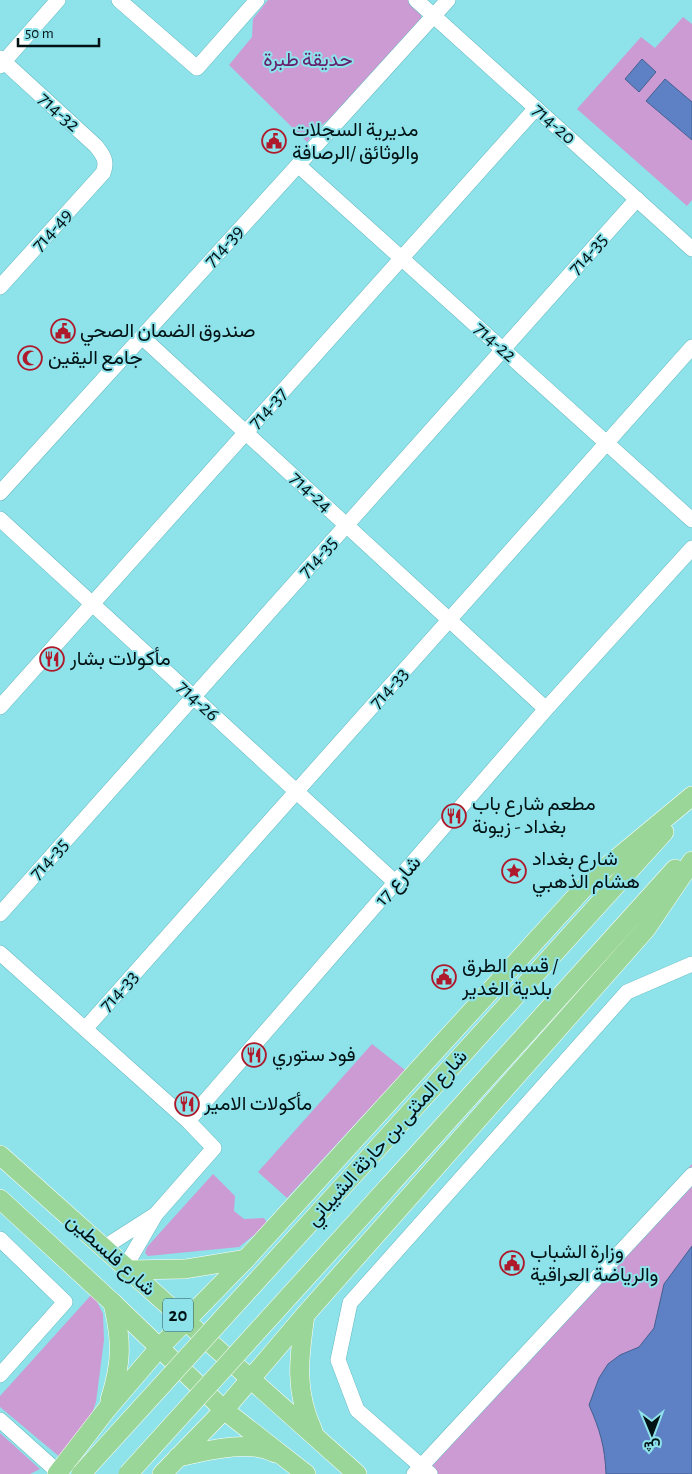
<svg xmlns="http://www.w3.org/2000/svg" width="692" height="1474" viewBox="0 0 692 1474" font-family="'Alegreya Sans',Vazirmatn,sans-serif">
	<rect width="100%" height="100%" fill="#8ee2ea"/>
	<g fill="#cc9bd3">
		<path d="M268,0H408L421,12V21L332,117L319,127L307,142L229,65L252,37L253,19Z"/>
		<path d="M683,17L692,24V200L687,206L577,109L641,37L655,48Z"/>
		<path d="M372,1044L405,1070L287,1198L258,1172Z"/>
		<path d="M692,1164V1474H434L425,1465Z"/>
		<path d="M213,1174L235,1196L234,1211L244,1219L264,1218L268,1224L239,1247L148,1256L145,1253L147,1247Z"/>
		<path d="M93,1293L103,1314L104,1340L96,1402L87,1428L61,1458L0,1407V1396Z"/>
		<path d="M0,1433L40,1469L30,1474H0Z"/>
	</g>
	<g fill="#5e81c5" stroke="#426090">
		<path d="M642,59L656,72L639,92L625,79Z"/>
		<path d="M665,79L692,102V140L646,101Z"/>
		<path d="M692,1246V1474H606C605,1447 600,1430 589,1405L599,1378L608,1364L620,1355L639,1347L654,1328L664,1284Z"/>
	</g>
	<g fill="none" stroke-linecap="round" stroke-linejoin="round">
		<g stroke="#65b9c0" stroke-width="16">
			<g id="minor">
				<path d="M119,0L197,68L257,0"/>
				<path d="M416,0L692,249"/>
				<path d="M0,58L96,146C103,155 108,161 103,173L0,287"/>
				<path d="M0,66L58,0"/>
				<path d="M298,165L692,520"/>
				<path d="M142,337L546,709"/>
				<path d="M0,493L448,0"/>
				<path d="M0,519L396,883"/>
				<path d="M0,707L536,108"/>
				<path d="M0,914L637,199"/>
				<path d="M0,953L188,1121"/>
				<path d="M85,1029L692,347"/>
				<path d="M0,1239L65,1302L0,1375"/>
				<path d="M103,1248L153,1216"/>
				<path d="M125,1267L156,1214L214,1148L188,1121L546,709L692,548"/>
				<path d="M0,1420L58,1472"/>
				<path d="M414,1474L692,1175"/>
				<path d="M430,1474L357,1410L338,1360L350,1303L627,992L692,964"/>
			</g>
		</g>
		<g stroke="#fff" stroke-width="20">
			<g id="major">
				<path d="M0,1155L357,1474"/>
				<path d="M364,1163L664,832"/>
				<path d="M389,1186L675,869"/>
				<path d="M0,1199L113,1303L224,1410L306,1474"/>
				<path d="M128,1270L185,1269L246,1259"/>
				<path d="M305,1315C299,1357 294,1391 313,1431"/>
				<path d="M110,1400C122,1362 122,1342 113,1303"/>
				<path d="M178,1457C206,1451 249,1439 275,1453"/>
				<path d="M57,1474L107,1409L160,1347L246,1259L592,879L692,796"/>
				<path d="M162,1474L224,1410L305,1315L646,929L692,861"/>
			</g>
		</g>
		<use href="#minor" stroke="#fff" stroke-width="15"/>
		<use href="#major" stroke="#9ad697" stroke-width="19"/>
		<g stroke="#fff" stroke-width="20" stroke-linecap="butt">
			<g id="major-bridge">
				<path d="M81,1474L364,1163"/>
				<path d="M128,1474L389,1186"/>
			</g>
		</g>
		<use href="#major-bridge" stroke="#9ad697" stroke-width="19"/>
	</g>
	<defs>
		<g id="civic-ring" transform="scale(1.25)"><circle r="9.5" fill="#8ee2ea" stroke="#ae1a2b" stroke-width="1.5"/><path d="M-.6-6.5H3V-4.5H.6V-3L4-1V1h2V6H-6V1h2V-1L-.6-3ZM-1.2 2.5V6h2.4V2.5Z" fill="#ae1a2b"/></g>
		<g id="mosque-ring" transform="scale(1.25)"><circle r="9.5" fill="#8ee2ea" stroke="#ae1a2b" stroke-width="1.5"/><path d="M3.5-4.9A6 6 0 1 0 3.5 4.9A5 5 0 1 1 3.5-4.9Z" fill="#ae1a2b"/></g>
		<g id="restaurant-ring" transform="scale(1.25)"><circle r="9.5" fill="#8ee2ea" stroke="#ae1a2b" stroke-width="1.5"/><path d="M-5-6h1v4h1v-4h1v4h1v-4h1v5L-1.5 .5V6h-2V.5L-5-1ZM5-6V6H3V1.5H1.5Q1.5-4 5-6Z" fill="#ae1a2b"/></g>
		<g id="sight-ring" transform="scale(1.25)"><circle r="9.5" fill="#8ee2ea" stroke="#ae1a2b" stroke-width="1.5"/><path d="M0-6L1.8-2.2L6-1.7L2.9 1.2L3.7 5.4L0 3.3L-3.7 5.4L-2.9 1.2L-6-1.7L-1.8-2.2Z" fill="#ae1a2b"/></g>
	</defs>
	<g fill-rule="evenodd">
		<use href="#civic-ring" x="274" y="141"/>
		<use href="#civic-ring" x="63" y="331"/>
		<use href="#mosque-ring" x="30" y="358"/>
		<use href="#restaurant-ring" x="52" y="659"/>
		<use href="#restaurant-ring" x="454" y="816"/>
		<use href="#sight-ring" x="514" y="871"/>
		<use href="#civic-ring" x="444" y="977"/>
		<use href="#restaurant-ring" x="254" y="1055"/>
		<use href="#restaurant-ring" x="187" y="1104"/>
		<use href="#civic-ring" x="512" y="1263"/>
	</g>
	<g text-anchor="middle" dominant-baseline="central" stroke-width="4" stroke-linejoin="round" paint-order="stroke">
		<rect fill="#8ee2ea" stroke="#2b5054" stroke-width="1" x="163" y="1298.5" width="30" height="33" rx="4"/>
		<g font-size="19" font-weight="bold" fill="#001214">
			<text x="178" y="1315">20</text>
		</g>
		<g font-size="20" fill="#65206e" stroke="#8ee2ea">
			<text x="308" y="60">حديقة طبرة</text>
		</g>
		<g font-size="20" fill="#001214" stroke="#8ee2ea">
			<text transform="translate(59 112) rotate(42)">714-32</text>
			<text transform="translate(554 124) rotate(42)">714-20</text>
			<text transform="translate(52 230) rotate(-48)">714-49</text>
			<text transform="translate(224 246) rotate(-48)">714-39</text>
			<text transform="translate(588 254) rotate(-48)">714-35</text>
			<text transform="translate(495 342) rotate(42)">714-22</text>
			<text transform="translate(268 408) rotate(-48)">714-37</text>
			<text transform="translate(311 492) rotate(43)">714-24</text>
			<text transform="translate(318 557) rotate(-48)">714-35</text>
			<text transform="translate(389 688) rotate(-48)">714-33</text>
			<text transform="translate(198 701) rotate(43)">714-26</text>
			<text transform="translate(49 859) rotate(-48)">714-35</text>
			<text transform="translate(398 881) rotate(-49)">شارع 17</text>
			<text transform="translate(119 991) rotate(-48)">714-33</text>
			<text transform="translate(387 1138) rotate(-48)">شارع المثنى بن حارثة الشيباني</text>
			<text transform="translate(111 1255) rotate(42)">شارع فلسطين</text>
		</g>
		<g font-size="20" fill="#001214" stroke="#8ee2ea" text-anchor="start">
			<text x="292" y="130">مديرية السجلات<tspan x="292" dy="23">والوثائق /الرصافة</tspan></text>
			<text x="80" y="331">صندوق الضمان الصحي</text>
			<text x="48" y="358">جامع اليقين</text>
			<text x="70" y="659">مأكولات بشار</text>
			<text x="472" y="804">مطعم شارع باب<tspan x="472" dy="23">بغداد - زيونة</tspan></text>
			<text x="532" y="859">شارع بغداد<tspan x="532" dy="23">هشام الذهبي</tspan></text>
			<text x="462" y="966">قسم الطرق /<tspan x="462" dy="23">بلدية الغدير</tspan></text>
			<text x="272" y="1055">فود ستوري</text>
			<text x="204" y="1104">مأكولات الامير</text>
			<text x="530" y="1252">وزارة الشباب<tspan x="530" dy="23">والرياضة العراقية</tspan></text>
		</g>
	</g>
	<g transform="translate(652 1434) rotate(179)" stroke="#8ee2ea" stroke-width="4" paint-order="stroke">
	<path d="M0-4L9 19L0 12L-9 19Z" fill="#001214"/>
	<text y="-8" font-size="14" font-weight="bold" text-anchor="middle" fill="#001214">ش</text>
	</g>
	<path d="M18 38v8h81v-8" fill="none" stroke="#001214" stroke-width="2.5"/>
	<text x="25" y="38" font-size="15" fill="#001214" stroke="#8ee2ea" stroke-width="4" paint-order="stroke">50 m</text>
</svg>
